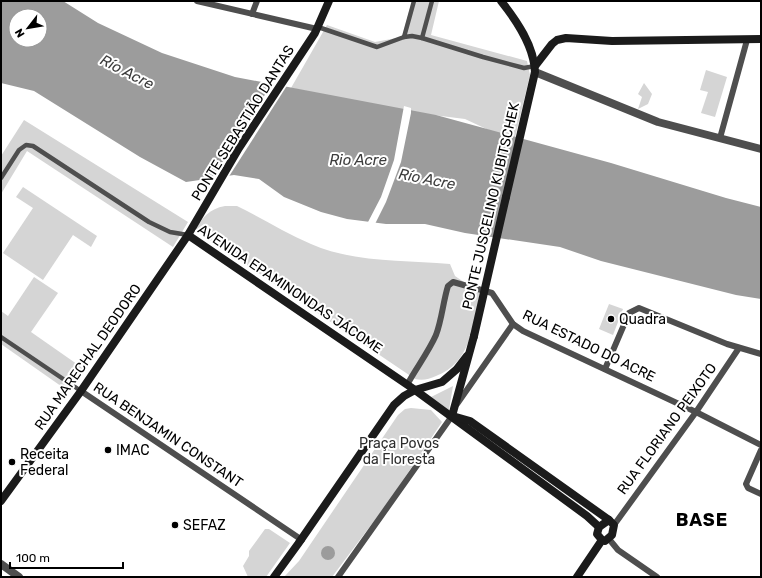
<svg xmlns="http://www.w3.org/2000/svg" width="762" height="578" viewBox="0 0 762 578" font-family="Rubik,sans-serif">
	<rect width="100%" height="100%" fill="#fff"/>
	<g fill="#d5d5d5">
		<path d="M412,1H439L431,35L527,61L530,75L514,142L465,119L417,113L291,88L327,25L375,42L402,37Z"/>
		<path d="M706,70L727,77L715,117L701,113L708,92L700,90Z"/>
		<path d="M644,83L652,94L648,104L638,109L642,97L638,94Z"/>
		<path d="M24,120L188,222L173,247L27,151L1,194V156Z"/>
		<path d="M23,187L97,236L91,247L73,235L43,280L3,253L33,208L16,197Z"/>
		<path d="M225,206H237C262,218 285,233 311,244C354,263 404,260 450,264L455,276L480,293C473,325 471,363 436,376C429,379 423,381 415,379L195,230C203,217 209,209 225,206Z"/>
		<path d="M34,277L58,293L31,332L84,369L68,391L1,344V311L8,316Z"/>
		<path d="M609,304L623,309L613,335L599,329Z"/>
		<path d="M453,386L449,410L431,397Z"/>
		<path d="M411,408L431,410L442,422L389,501L332,577H284L299,561L398,415L405,409Z"/>
		<path d="M265,529H269L290,543L266,577H248L243,566L249,556V551Z"/>
	</g>
	<g fill="#9c9c9c" fill-rule="evenodd">
		<path d="M1,1H63L98,23L162,53L235,77L436,115L611,163L726,198L761,207V299L736,295L601,261L560,247L465,233L425,224H386L347,219L321,212L284,197L259,179L234,175L186,182L140,157L34,91L1,83ZM16,16H40V40H16Z"/>
		<circle cx="328" cy="553" r="7"/>
	</g>
	<g fill="#fff">
		<path d="M273,82L288,84L228,178L211,180Z"/>
		<path d="M404,106L411,108V113L401,162L386,202L375,224H367L381,197L394,160Z"/>
	</g>
	<g fill="none" stroke-linecap="round" stroke-linejoin="round">
		<g stroke="#4e4e4e" stroke-width="4.5">
			<path d="M318,27L377,47L404,37L412,36L422,38L483,57L524,68L535,66"/>
			<path d="M404,37L414,1"/>
			<path d="M422,38L432,1"/>
			<path d="M1,178L19,150L26,145L33,146L149,222L170,232L188,235"/>
			<path d="M1,337L81,391"/>
		</g>
		<g stroke="#4e4e4e" stroke-width="6">
			<path d="M197,1L317,29"/>
			<path d="M252,14L257,1"/>
			<path d="M720,138L747,40"/>
			<path d="M605,369L629,313L639,308L727,344L761,354"/>
			<path d="M407,385C416,368 428,353 436,335C442,319 443,302 448,286L453,282L492,293L513,324L523,331L696,412L761,445"/>
			<path d="M81,391L302,540"/>
			<path d="M457,404L513,324"/>
			<path d="M761,450L746,484L748,488L761,494"/>
			<path d="M614,525L696,412L739,348"/>
			<path d="M609,539L618,550L657,577"/>
			<path d="M338,577L452,416"/>
		</g>
		<g stroke="#4e4e4e" stroke-width="8">
			<path d="M535,72L658,122L761,149"/>
			<path d="M1,564L19,577"/>
		</g>
		<g stroke="#1b1b1b" stroke-width="8">
			<path d="M501,1C517,21 534,46 535,72L506,197"/>
			<path d="M535,66L552,44L557,40L566,38L612,41L761,39"/>
			<path d="M188,235L415,390L587,516L599,527"/>
			<path d="M452,416L474,336"/>
			<path d="M456,417L470,421L609,520"/>
			<path d="M1,501L81,391L188,235L239,148L315,33L329,1"/>
			<path d="M609,520L614,525L612,535L605,541L602,540L597,534L599,527Z"/>
			<path d="M274,577L298,544L394,405L404,396L415,390L442,382L457,369L467,356"/>
			<path d="M577,577L602,540"/>
		</g>
		<path stroke="#1b1b1b" stroke-width="8" d="M474,336L506,197"/>
	</g>
	<g fill="#000" stroke="#fff" stroke-width="1.5">
		<circle cx="611" cy="319" r="4"/>
		<circle cx="108" cy="450" r="4"/>
		<circle cx="12" cy="462" r="4"/>
		<circle cx="175" cy="525" r="4"/>
	</g>
	<g text-anchor="middle" dominant-baseline="central" stroke-width="4" stroke-linejoin="round" paint-order="stroke">
		<g font-size="14" fill="#000" stroke="#fff">
			<text transform="translate(243 123) rotate(-58)">PONTE SEBASTIÃO DANTAS</text>
			<text transform="translate(491 206) rotate(-77)">PONTE JUSCELINO KUBITSCHEK</text>
			<text transform="translate(290 289) rotate(34)">AVENIDA EPAMINONDAS JÁCOME</text>
			<text transform="translate(589 346) rotate(26)">RUA ESTADO DO ACRE</text>
			<text transform="translate(88 357) rotate(-55)">RUA MARECHAL DEODORO</text>
			<text transform="translate(667 429) rotate(-54)">RUA FLORIANO PEIXOTO</text>
			<text transform="translate(168 435) rotate(34)">RUA BENJAMIN CONSTANT</text>
		</g>
		<g font-size="14" fill="#000" stroke="#fff" text-anchor="start">
			<text x="619" y="319">Quadra</text>
			<text x="116" y="450">IMAC</text>
			<text x="20" y="454">Receita<tspan x="20" dy="16">Federal</tspan></text>
			<text x="183" y="525">SEFAZ</text>
		</g>
		<g font-size="14" fill="#2c2c2c" stroke="#fff">
			<text x="399" y="443">Praça Povos<tspan x="399" dy="16">da Floresta</tspan></text>
		</g>
		<g font-size="15" font-style="italic" fill="#3d3d3d" stroke="#fff">
			<text transform="translate(127 72) rotate(27)">Río Acre</text>
			<text x="358" y="160">Rio Acre</text>
			<text transform="translate(427 179) rotate(11)">Río Acre</text>
		</g>
		<g font-size="18" font-weight="bold" letter-spacing="1" fill="#000" stroke="#fff">
			<text x="702" y="520">BASE</text>
		</g>
	</g>
	<rect width="762" height="578" fill="none" stroke="#000000" stroke-width="4"/>
	<g transform="translate(28 28) rotate(239)"><circle r="19" fill="#ffffff" stroke="#999999"/>
	<path d="M0-3L7 15L0 10L-7 15Z" fill="#000000"/>
	<text y="-6" font-size="11" font-weight="bold" text-anchor="middle" fill="#000000">N</text>
	</g>
	<path d="M10 562v6h113v-6" fill="none" stroke="#000000" stroke-width="2"/>
	<text x="16" y="562" font-size="12" fill="#000000" stroke="#ffffff" stroke-width="3" paint-order="stroke">100 m</text>
</svg>
